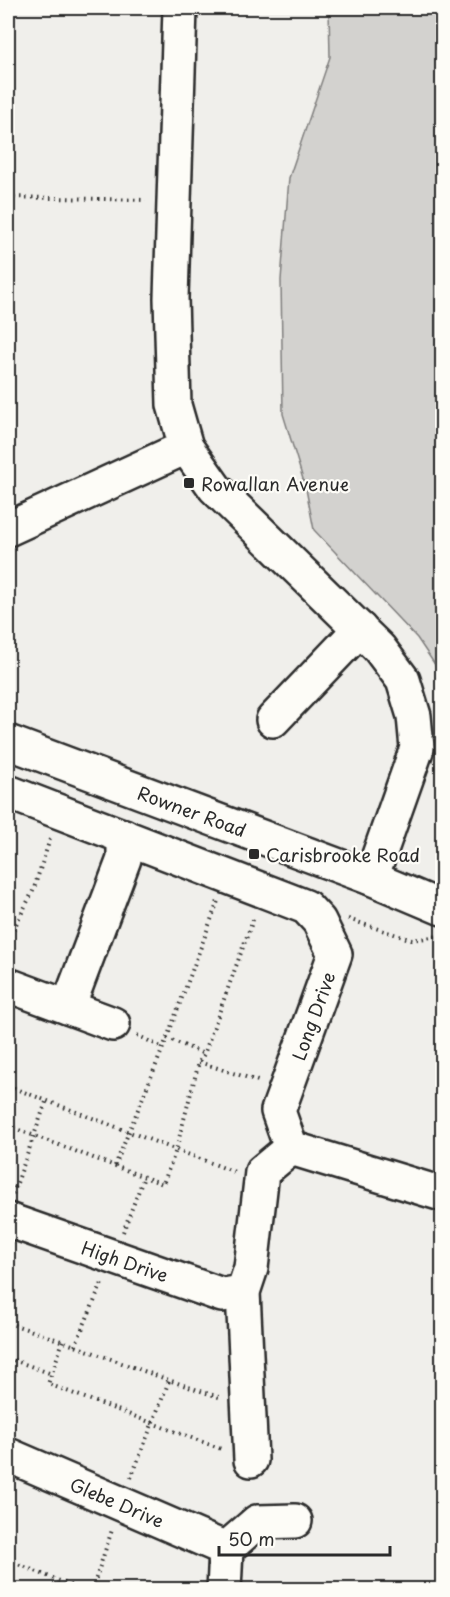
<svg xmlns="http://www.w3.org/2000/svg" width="450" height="1597" viewBox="0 0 450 1597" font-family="'Playpen Sans',sans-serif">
	<rect width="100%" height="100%" fill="#f0efeb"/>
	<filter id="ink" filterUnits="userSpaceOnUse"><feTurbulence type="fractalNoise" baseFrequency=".0167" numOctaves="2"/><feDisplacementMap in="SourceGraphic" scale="12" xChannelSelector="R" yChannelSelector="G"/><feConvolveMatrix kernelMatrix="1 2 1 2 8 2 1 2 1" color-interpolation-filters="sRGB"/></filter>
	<g filter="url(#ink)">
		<path fill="#d3d2cf" stroke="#7f7e7d" stroke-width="1.5" d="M329,8H442V675L417,638L314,530L306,489L283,414L281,280L289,178L330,57Z"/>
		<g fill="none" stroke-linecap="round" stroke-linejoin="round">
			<g stroke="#2b2b2b" stroke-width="38">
				<g id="minor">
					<path d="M180,8L171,298L174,405L186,447L215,488L379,648L403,680L414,716L417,748L371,878"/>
					<path d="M8,529L186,447"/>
					<path d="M273,720L360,629"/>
					<path d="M8,792L306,907L319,921L335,954L278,1111L291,1148L442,1194"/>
					<path d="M8,985L113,1024"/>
					<path d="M68,1007L124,859V836"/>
					<path d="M8,1220L222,1295L243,1292"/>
					<path d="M8,1455L226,1549"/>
					<path d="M251,1460L243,1292L251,1268L262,1172L291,1148"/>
					<path d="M224,1590L226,1549L257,1522L295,1521"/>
				</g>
			</g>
			<g stroke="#2b2b2b" stroke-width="38">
				<path id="major" d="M8,742L371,878L442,908"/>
			</g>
			<g stroke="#2b2b2b" stroke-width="4" stroke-dasharray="1.5 4.5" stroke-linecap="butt">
				<path d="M8,197L146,200"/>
				<path d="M348,919L412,940L439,936"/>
				<path d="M8,940L33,891L51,836"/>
				<path d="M137,1035L163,1048"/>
				<path d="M167,1038L204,1054"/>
				<path d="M199,1062L261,1082"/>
				<path d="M8,1086L235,1172"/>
				<path d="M8,1126L163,1184L176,1150L199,1062L204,1054L254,917"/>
				<path d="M115,1166L167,1038L218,901"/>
				<path d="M13,1194L46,1102"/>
				<path d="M123,1232L144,1177"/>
				<path d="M8,1323C80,1346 150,1375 222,1398"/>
				<path d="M63,1341L48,1384L224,1450"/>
				<path d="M75,1346L103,1281"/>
				<path d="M8,1358L52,1374"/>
				<path d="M131,1478L169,1381"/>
				<path d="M8,1560L82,1590"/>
				<path d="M92,1590L112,1530"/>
			</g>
			<use href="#minor" stroke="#fdfcf7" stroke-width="33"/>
			<use href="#major" stroke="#fdfcf7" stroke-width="33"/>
		</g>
	</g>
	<g fill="#2b2b2b" stroke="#fdfcf7" stroke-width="2">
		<rect x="183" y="477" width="12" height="12" rx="3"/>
		<rect x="248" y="848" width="12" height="12" rx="3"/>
	</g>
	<g text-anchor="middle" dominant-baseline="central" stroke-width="4.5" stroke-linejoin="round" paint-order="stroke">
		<g font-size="18" fill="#2b2b2b" stroke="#fdfcf7" text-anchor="start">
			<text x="201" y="483">Rowallan Avenue</text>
			<text x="266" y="854">Carisbrooke Road</text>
		</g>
		<g font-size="18" fill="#2b2b2b" stroke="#fdfcf7">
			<text transform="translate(192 811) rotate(20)">Rowner Road</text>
			<text transform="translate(313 1016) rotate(-70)">Long Drive</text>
			<text transform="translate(125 1261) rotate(19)">High Drive</text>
			<text transform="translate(117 1502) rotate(23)">Glebe Drive</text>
		</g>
	</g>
	<rect width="450" height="1597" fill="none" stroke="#fdfcf7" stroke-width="30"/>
	<rect x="15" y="15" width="420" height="1567" fill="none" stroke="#2b2b2b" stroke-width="2" filter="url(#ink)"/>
	<path d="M219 1546v9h171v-9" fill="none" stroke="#2b2b2b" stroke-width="3"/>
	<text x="228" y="1546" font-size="18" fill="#2b2b2b" stroke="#fdfcf7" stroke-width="4.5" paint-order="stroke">50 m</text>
</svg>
